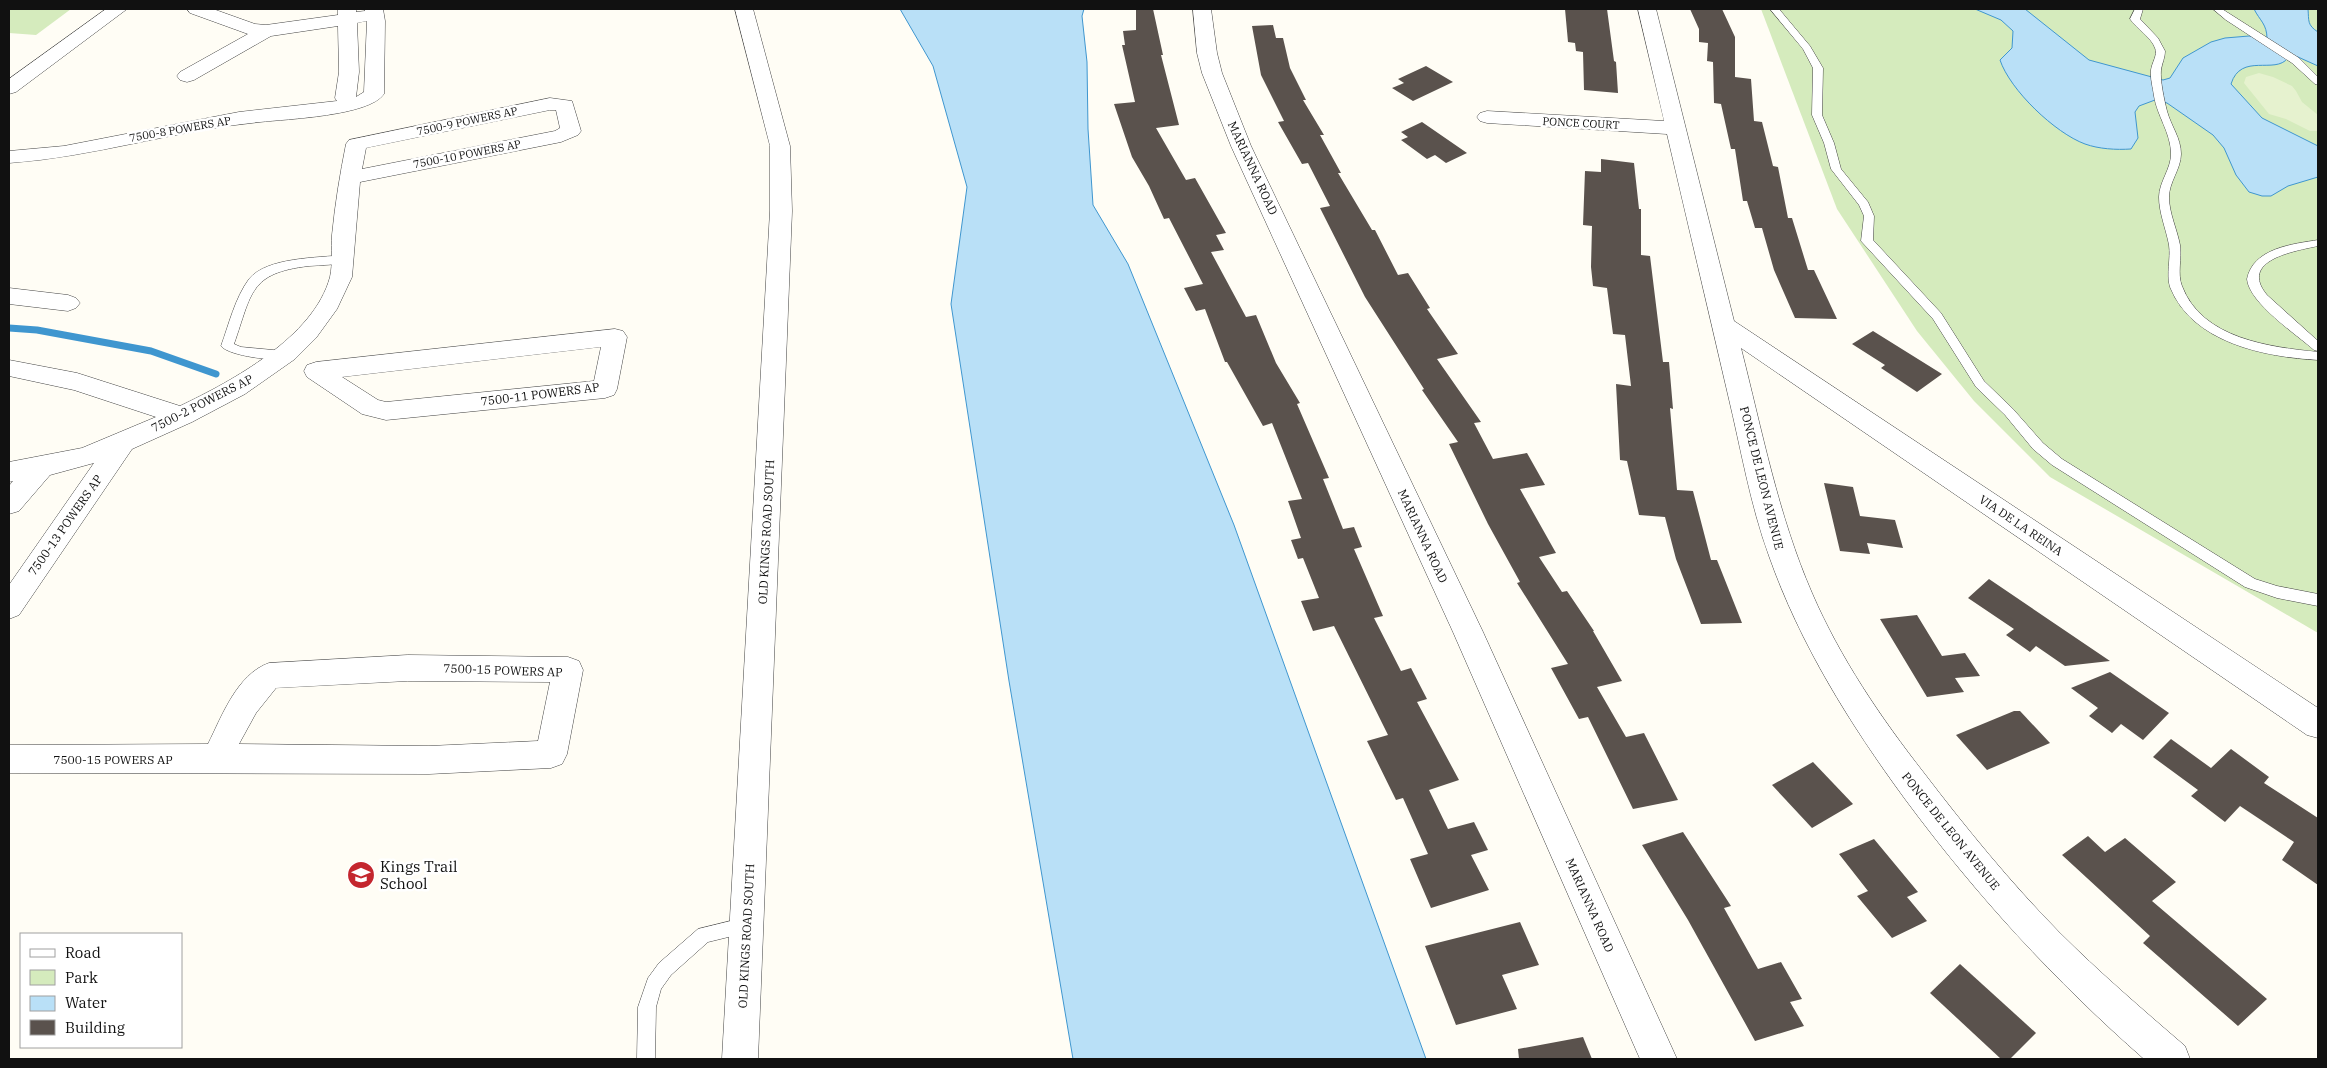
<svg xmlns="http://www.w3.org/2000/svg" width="2327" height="1068" viewBox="0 0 2327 1068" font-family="'IBM Plex Serif',serif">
	<rect width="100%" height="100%" fill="#fffdf5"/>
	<g fill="#d5ebbd">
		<path d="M9,9H71L36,35L9,33Z"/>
		<path d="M1761,9H2318V633L2050,477L1974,401L1917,331L1837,209Z"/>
	</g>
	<path fill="#e6f2cf" d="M2259,73L2273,77L2292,86L2296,91L2302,102L2318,115V131H2310L2286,119L2269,114L2244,83L2246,77Z"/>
	<g fill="#b9e0f7" stroke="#3f96cf">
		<path d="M900,9H1084L1082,16L1087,62L1088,129L1093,205L1128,264L1234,525L1426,1059H1073L1009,681L951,304L967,187L933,66Z"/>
		<path d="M1975,9H2025L2089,60L2163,80L2170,78L2183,58L2211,42L2225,38L2249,36L2267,39C2267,24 2260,21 2254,9H2308C2309,21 2307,25 2318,32V66L2298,57L2288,58C2275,75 2241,52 2231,84L2262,118L2318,146V177L2288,186L2271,196H2262L2249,192L2236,175L2224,148L2213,135L2167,103L2155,100L2139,106L2135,112L2138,138L2131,149C2116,150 2099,149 2085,144C2055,133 2010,90 2000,60L2012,48L2013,31L2001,20Z"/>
	</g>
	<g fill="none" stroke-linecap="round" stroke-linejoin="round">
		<path stroke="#3f96cf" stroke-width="7" d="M9,328L37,330L151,351L216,374"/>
	</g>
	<g fill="#5a524d">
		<path d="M1136,9H1153L1163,55H1161L1179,125L1156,128L1186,180L1195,178L1226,233L1216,235L1224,250L1211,252L1246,317L1256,315L1276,363L1300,403L1297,404L1329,478L1323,479L1343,529L1354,527L1362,547L1354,549L1383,616L1374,618L1401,671L1411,668L1427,699L1417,702L1459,780L1429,790L1448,829L1474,822L1488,850L1471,855L1489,890L1431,908L1410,859L1428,854L1403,798L1396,800L1367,741L1388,735L1334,626L1313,631L1301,601L1319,598L1303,558L1298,559L1291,540L1301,538L1288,501L1302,499L1272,423L1263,426L1227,362H1225L1205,309L1196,311L1184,288L1203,284L1169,218L1164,219L1149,186L1132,157L1114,104L1135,102L1122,45H1125L1123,31L1136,30Z"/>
		<path d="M1565,9H1607L1614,61L1616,62L1618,93L1584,90L1583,52L1576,51L1575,43L1568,42Z"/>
		<path d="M1690,9H1722L1735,37V77L1751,79L1754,121L1762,122L1773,166L1778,167L1788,218H1792L1808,270H1814L1837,319L1795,318L1774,270L1762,228H1755L1747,201H1743L1735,149H1731L1721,104L1714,103L1713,62L1707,61L1708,43L1699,42V29Z"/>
		<path d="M1273,25L1276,38H1283L1290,68L1306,100H1303L1324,135H1320L1341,173H1338L1372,230H1375L1398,275L1408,273L1430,308L1427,309L1458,354L1437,359L1481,422L1474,423L1493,459L1527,453L1545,485L1520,489L1556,553L1539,557L1562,592L1567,591L1594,631H1593L1622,681L1597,687L1626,737L1644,733L1678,800L1633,809L1588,717L1579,719L1551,668L1568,664L1517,583L1520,582L1488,524L1449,444L1458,442L1422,390L1424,389L1365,297L1320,208L1330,206L1308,163L1302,164L1278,122L1284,121L1261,75L1252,26Z"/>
		<path d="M1426,66L1453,82L1413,101L1392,88L1404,83L1398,79Z"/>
		<path d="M1422,122L1467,153L1446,163L1435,155L1427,159L1401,140L1408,137L1401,132Z"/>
		<path d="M1601,159L1634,163L1639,209H1641V255L1650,256L1663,362H1669L1673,409L1670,408L1677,490L1693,491L1711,560H1717L1742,623L1701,624L1676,559L1665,517L1639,515L1627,461L1620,460L1616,384L1631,386L1625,335L1613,334L1607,288L1593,286L1591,267L1592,226L1583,225L1585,171L1601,172Z"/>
		<path d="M1873,331L1942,374L1917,392L1881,368L1885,365L1852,344Z"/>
		<path d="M1824,483L1853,487L1860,516L1895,520L1903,548L1867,543L1870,554L1840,551Z"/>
		<path d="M1989,579L2110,661L2065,666L2036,646L2030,652L2006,635L2014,629L1968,598Z"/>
		<path d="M1917,615L1942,656L1965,653L1980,676L1955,678L1964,692L1927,697L1880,619Z"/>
		<path d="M2110,672L2169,713L2143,740L2121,724L2112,733L2089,716L2098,708L2071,688Z"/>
		<path d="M2014,711H2020L2050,743L1987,770L1956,735Z"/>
		<path d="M2171,739L2211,768L2231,749L2269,777L2264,783L2318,818V885L2282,860L2294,842L2240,806L2225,822L2191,796L2198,790L2153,757Z"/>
		<path d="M1813,762L1853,804L1812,828L1772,785Z"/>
		<path d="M1683,832L1731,906L1724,908L1758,969L1781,962L1802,999L1790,1002L1804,1026L1755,1041L1688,920L1642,845Z"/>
		<path d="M2088,836L2105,852L2125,838L2176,882L2152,901L2267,999L2238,1026L2143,943L2150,936L2062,855Z"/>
		<path d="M1874,839L1918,892L1907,897L1927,921L1892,938L1857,896L1868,891L1839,854Z"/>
		<path d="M1520,922L1539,965L1502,975L1517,1009L1456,1025L1425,946Z"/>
		<path d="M1960,964L2036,1033L2010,1059H2001L1930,993Z"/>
		<path d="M1583,1037L1592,1059H1519L1518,1049Z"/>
	</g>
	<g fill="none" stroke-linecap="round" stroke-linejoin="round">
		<g stroke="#444" stroke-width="1">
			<g id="service">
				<path d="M1770,9H1779L1810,46L1823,68L1822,115L1834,143L1841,169L1868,202L1874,216L1873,240L1941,313L1984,381L2013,409L2043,443L2062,459L2255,579L2277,586L2318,594V606L2277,598L2245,587L2052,465L2033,449L2005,415L1976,387L1933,319L1861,241L1864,216L1859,205L1831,169L1824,143L1812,115L1813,68L1803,49Z"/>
				<path d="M2135,9H2143L2140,19L2158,38L2165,51C2165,58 2162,63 2161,70C2160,81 2164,99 2167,111C2171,126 2181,138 2181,154C2181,169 2169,182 2169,197C2169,213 2177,229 2180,245C2182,258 2177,274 2182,286C2202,339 2270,347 2318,352V360C2265,357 2192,343 2170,287C2166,274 2171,259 2169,245C2166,229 2159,213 2159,197C2159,182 2171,169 2171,154C2171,133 2157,116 2154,96C2153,88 2150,78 2151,70C2152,62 2158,55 2155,48C2151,37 2137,29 2130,19Z"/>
				<path d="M2213,9H2222L2299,58L2318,77V85L2315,84L2292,63L2226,20Z"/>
				<path d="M2318,240V246C2295,251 2238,260 2267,295L2318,341V351L2314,350C2296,334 2249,303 2247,279C2253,248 2293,244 2318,240Z"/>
				<path d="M344,255L348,256L350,259L348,262C336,265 322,265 309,266C249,273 252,293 234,344L241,347L284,351L288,352L290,355L288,358C276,362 229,356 221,346C229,324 235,298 249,279C267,257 318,258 344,255Z"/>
				<path d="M747,917L753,919L756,925L753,931L708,942L671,975L661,989L656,1007L655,1059H637L638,1007L648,978L659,963L698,929Z"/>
			</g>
		</g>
		<g stroke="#444" stroke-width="1">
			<g id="minor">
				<path d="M187,9H213L255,24L266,25L338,15V9H356V12L365,11V9H383L385,21L384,94C369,116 287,119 260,122C176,130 94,157 9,163V151L64,146L239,112L337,101L335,98L339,72L338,26L271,36L194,80L187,82L180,80L177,76L180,72L248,34L190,13ZM367,21L364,92L356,97L359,72L357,23Z"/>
				<path d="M1193,9H1211L1217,53L1222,73L1251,146L1483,632L1677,1059H1640L1453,632L1231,146L1202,73L1197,53Z"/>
				<path d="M1638,9H1656L1734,321L2318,708V738L2307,735L1741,348C1762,430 1778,515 1812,593C1840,658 1881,718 1924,773C1966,828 2010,882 2059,932C2099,972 2142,1009 2185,1046L2190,1059H2144C2055,981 1976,895 1905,799C1850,724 1800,644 1769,556C1750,504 1741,449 1728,395C1708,308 1687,221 1667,134L1487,123L1480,121L1477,117L1480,113L1487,111L1664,121Z"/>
				<path d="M550,98L572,101L581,131L578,135L561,142L360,182L352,277L337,309L316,338L295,359L245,394L192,422L132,449L19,615L9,619V585L94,463L50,475L19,511L9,514V486L13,481L9,482V462L82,448L156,417L74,390L9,376V360L77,373L180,406C232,381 314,337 330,277C333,263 331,249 332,235C335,204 340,174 346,144L349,140ZM550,110H556L560,128L555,131L362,169L366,148Z"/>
				<path d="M9,288L68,295L76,298L80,303L76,308L68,311L9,304Z"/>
				<path d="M615,329L623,331L627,337L617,389L614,395L605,398L386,420L362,414L307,377L304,371L307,365L316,362ZM601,347L594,381L386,402L378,400L342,377Z"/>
				<path d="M408,655L568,657L579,661L583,670L567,754L562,764L551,768L429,774L9,773V745L208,744C222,716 237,674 269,663ZM408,681L550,682L538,741L429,746L239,744L256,713L276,688Z"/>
			</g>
		</g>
		<g stroke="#444" stroke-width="1">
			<g id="tertiary">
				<path d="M106,9H127L16,92L9,94V79Z"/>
				<path d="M735,9H753L790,146L792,211L758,1059H722L770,211V146Z"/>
			</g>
		</g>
		<use href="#service" fill="#fff" fill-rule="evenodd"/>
		<use href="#minor" fill="#fff" fill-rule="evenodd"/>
		<use href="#tertiary" fill="#fff" fill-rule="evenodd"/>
	</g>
	<defs>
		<g id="school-disc" transform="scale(1.4375)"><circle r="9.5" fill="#c4262e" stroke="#fff"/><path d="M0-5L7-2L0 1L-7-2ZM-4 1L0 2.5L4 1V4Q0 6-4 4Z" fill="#fff"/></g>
	</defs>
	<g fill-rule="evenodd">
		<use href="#school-disc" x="361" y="875"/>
	</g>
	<g text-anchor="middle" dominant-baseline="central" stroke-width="5" stroke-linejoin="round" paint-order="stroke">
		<g font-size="11" fill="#111" stroke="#fff">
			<text transform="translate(467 121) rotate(-12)">7500-9 POWERS AP</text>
			<text transform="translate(1581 123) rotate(3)">PONCE COURT</text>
			<text transform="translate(180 129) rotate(-10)">7500-8 POWERS AP</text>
			<text transform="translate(467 154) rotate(-11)">7500-10 POWERS AP</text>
		</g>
		<g font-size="12" fill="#111" stroke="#fff">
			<text transform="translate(1253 168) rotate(65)">MARIANNA ROAD</text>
			<text transform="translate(540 394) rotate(-7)">7500-11 POWERS AP</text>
			<text transform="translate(202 403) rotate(-27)">7500-2 POWERS AP</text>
			<text transform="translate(1762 478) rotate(76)">PONCE DE LEON AVENUE</text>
			<text transform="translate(65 525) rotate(-55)">7500-13 POWERS AP</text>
			<text transform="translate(2021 525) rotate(34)">VIA DE LA REINA</text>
			<text transform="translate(766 532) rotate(-87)">OLD KINGS ROAD SOUTH</text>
			<text transform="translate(1423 536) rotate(65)">MARIANNA ROAD</text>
			<text transform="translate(503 670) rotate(2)">7500-15 POWERS AP</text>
			<text x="113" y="759">7500-15 POWERS AP</text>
			<text transform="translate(1951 831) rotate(51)">PONCE DE LEON AVENUE</text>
			<text transform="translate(1590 905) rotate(66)">MARIANNA ROAD</text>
			<text transform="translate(746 936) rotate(-87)">OLD KINGS ROAD SOUTH</text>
		</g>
		<g font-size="15" fill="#111" stroke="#fff" text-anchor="start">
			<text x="380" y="866">Kings Trail<tspan x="380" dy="17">School</tspan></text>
		</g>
	</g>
	<rect width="2327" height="1068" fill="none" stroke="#111111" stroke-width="20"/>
	<rect x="20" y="933" width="162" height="115" fill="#ffffff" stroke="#a0a0a0"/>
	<rect x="30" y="949" width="25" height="8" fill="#ffffff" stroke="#a0a0a0"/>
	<text x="65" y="958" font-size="15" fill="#111111">Road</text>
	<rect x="30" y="970" width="25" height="15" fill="#d5ebbd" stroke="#a0a0a0"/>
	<text x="65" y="983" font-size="15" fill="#111111">Park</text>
	<rect x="30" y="996" width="25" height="15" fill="#b9e0f7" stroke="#a0a0a0"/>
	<text x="65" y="1008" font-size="15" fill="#111111">Water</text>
	<rect x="30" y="1020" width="25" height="15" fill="#5a524d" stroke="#a0a0a0"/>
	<text x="65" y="1033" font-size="15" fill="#111111">Building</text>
</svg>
